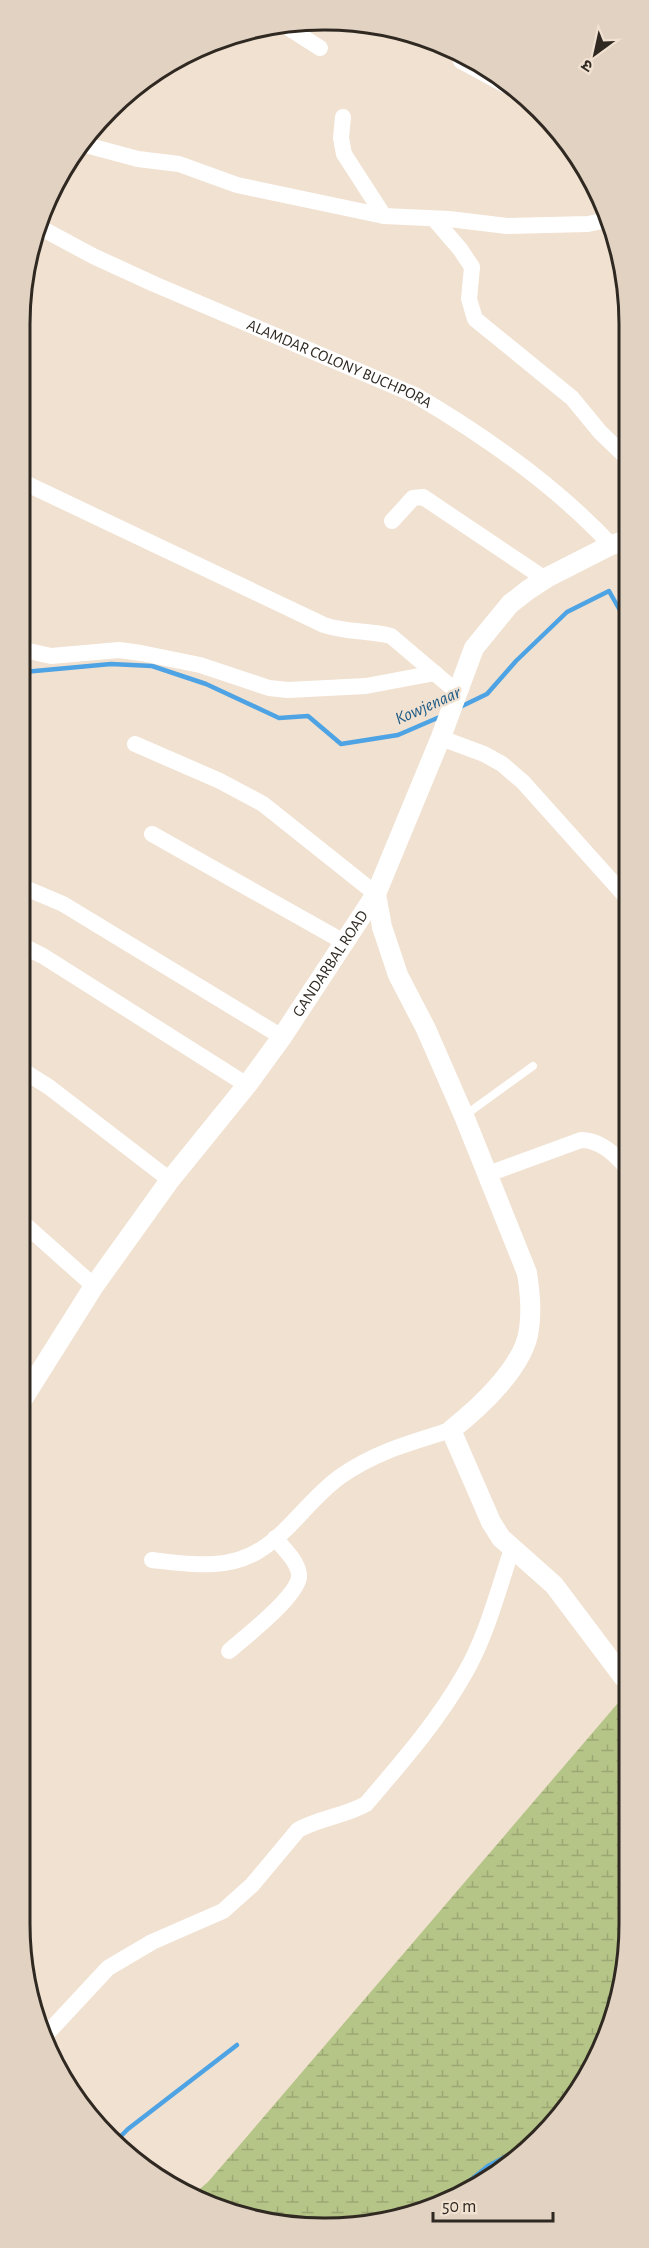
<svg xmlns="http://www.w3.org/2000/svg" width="649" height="2248" viewBox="0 0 649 2248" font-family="'Alegreya Sans','Noto Sans Devanagari',sans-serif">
	<defs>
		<pattern id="wetland-marsh" width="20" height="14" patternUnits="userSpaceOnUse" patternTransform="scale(1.5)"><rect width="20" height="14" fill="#b5c487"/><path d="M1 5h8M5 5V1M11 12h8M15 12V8" fill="none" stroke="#9ca874"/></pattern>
	</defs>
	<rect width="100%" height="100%" fill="#f1e1d0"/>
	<path fill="url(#wetland-marsh)" d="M624,1696V1983L578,2093L510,2166L404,2218L304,2228L190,2197L208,2182Z"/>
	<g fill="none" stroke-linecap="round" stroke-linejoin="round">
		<g stroke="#4da3e3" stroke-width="4.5">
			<path d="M24,672L111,664L152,666L206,684L279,718L308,716L341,744L398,735L442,716"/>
			<path d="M458,708L487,694L516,661L567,612L609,591L626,621"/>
			<path d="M116,2141L128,2129L237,2045"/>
			<path d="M456,2192L488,2166L531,2143"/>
		</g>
		<path stroke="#fff" stroke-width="8" d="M464,1116L533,1066"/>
		<g stroke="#fff" stroke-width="16">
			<path d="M284,25L320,48"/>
			<path d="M461,61L516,91"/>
			<path d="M343,117L341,138L344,154L384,216"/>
			<path d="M82,144L138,159L179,164L237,185L384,216L449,219L507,226L588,224L607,220"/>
			<path d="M435,220L460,249L472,267L469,299L475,319L572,398L600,432L627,458"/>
			<path id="s1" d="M41,228L93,256L154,284L415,395C485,436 556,486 611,545"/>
			<path d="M25,483L324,625C348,633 368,630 391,636L457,692"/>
			<path d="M392,521L413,498L423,497L545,579"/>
			<path d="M24,650L51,656L119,650L141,653L200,665L269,688L288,690L366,686L435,673"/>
			<path d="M441,738L484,754L502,764L523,782L626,897"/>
			<path d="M135,744L220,781L263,804L376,894"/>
			<path d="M152,834L344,942"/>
			<path d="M23,887L63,904L282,1037"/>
			<path d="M23,946L43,956L247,1085"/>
			<path d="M22,1070L49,1087L170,1180"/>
			<path d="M488,1174L581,1140C599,1140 614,1153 625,1166"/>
			<path d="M22,1222L94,1286"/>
			<path d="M152,1560C188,1564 228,1571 260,1550C291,1531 311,1497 341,1476C375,1452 412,1442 451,1430"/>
			<path d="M229,1651C244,1638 297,1597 299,1577C300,1563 283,1548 275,1538"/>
			<path d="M42,2039L108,1968L152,1942L223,1911L252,1885L298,1830C319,1818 345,1816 366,1804C402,1762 438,1721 465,1673C487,1635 498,1590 512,1549"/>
		</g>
		<g stroke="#fff" stroke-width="20">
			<path d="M376,894L382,927L398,975L426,1029L464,1116L527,1273C530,1292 532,1310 529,1329C525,1366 479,1408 451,1430L491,1522L501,1538L554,1585L624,1678"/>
			<path id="s2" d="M21,1402L94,1286L170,1180L247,1085L282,1037L376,894L441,737L474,648L510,604L528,590L548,577L611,545L626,541"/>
		</g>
	</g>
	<g text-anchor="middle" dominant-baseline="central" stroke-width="4.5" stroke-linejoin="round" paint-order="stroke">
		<g font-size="16" fill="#2f2922" stroke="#f1e1d0">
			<text stroke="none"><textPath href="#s1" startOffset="328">ALAMDAR COLONY BUCHPORA</textPath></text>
			<text stroke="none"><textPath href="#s2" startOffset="537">GANDARBAL ROAD</textPath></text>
		</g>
		<g font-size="18" font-style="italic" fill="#1f5c87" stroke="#f1e1d0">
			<text transform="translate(428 706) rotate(-24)">Kowjenaar</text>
		</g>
	</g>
	<path d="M0 0H649V2248H0ZM324 30H325A294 294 0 0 1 619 324V1924A294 294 0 0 1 325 2218H324A294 294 0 0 1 30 1924V324A294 294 0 0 1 324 30Z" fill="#e1d2c2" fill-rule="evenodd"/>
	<path fill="none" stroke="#2f2922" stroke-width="3" d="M324 30H325A294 294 0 0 1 619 324V1924A294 294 0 0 1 325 2218H324A294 294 0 0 1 30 1924V324A294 294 0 0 1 324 30Z"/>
	<g transform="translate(595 54) rotate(213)" stroke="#f1e1d0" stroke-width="4.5" paint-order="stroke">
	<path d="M0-4.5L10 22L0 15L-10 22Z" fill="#2f2922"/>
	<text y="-9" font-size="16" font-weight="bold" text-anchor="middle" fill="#2f2922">उ</text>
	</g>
	<path d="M433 2212v9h120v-9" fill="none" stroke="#2f2922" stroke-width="3"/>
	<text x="442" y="2212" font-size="18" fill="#2f2922" stroke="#f1e1d0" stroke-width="4.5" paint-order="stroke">50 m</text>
</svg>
